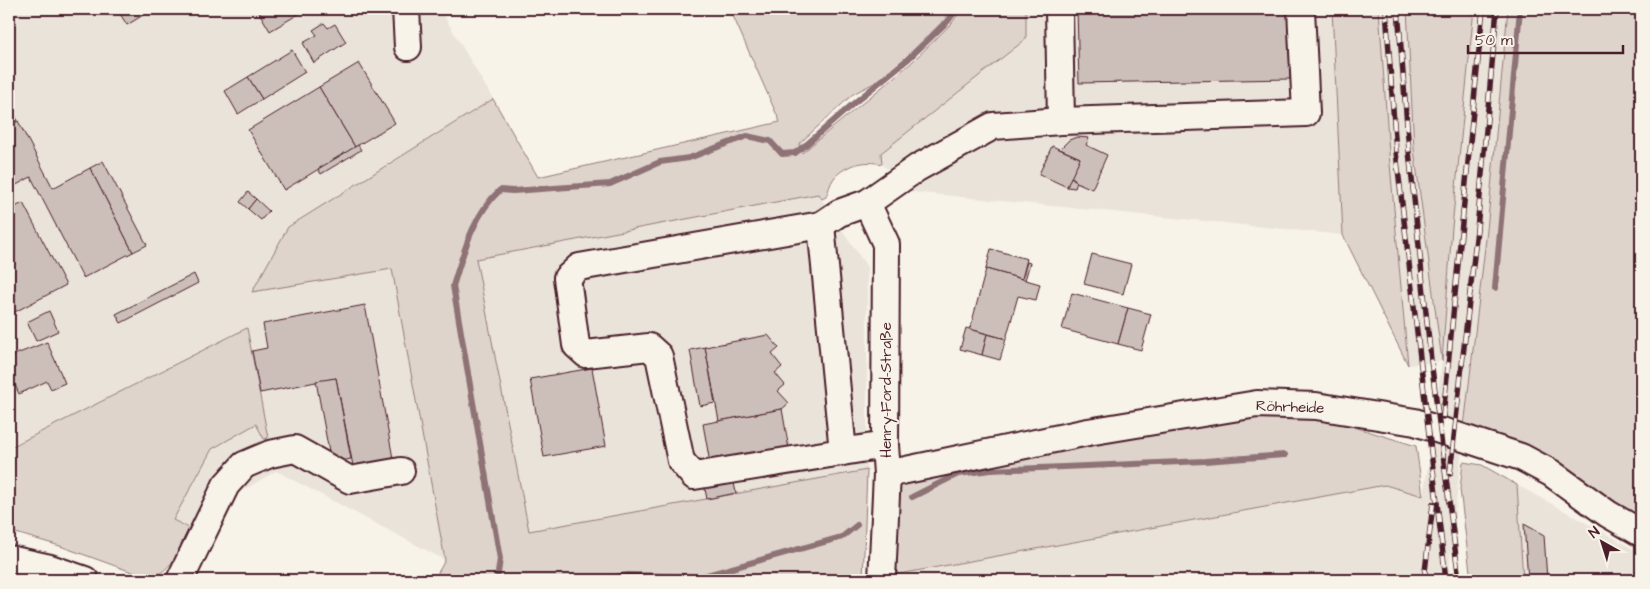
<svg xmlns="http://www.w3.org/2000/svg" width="1650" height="589" viewBox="0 0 1650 589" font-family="'Architects Daughter',sans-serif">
	<rect width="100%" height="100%" fill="#f7f3e8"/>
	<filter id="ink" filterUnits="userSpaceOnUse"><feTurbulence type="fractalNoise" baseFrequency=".02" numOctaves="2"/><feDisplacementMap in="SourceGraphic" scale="10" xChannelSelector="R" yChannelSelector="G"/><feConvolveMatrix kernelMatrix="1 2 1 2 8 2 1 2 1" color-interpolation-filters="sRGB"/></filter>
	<g filter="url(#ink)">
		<g fill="#eae3da">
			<path d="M9,9H440L493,99L288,227L253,291L392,268L445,560L276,471L240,492L215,542L173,520L212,449L256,423L264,439L247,328L9,448Z"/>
			<path d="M1026,9H1332L1343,235L912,192L882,164L881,153L1026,39Z"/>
			<path d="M1379,9H1407L1414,149L1442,357L1452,227L1474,9H1508L1487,230L1464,427L1435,416L1442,361L1408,365L1389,153Z"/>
			<path d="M818,194L867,267V470L529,531L476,259Z"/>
			<path d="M1432,441L1462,447L1448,580H869L1385,485L1423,496Z"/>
			<path d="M1517,485L1641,553V580H1523Z"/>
		</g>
		<g fill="#ded4cc" stroke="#947a7c">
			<path d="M730,9H951L941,23L905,58L876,82L853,94L799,144L802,153L910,64L951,24L962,9H1026V39L881,153L882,164C865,160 846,164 834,178C830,183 828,192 826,197L822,199L818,194L476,259L529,531L867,470L863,580H434L445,560L392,269L252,292L288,227L493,99L538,177L780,122Z"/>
			<path d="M1332,9H1379L1389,153L1408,365L1343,235Z"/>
			<path d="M1407,9H1474L1452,227L1442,361L1414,149Z"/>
			<path d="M1508,9H1641V524L1464,427L1487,230Z"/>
			<path d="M247,328L268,438L264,439L256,424L212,449L173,520L191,529C182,544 174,567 158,574C155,576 150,576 146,577L60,546L9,531V448Z"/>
			<path d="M1267,410L1351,426L1416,446L1423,496L1385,485L894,575L898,478Z"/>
			<path d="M1463,462L1482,465L1517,485L1523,580H1471L1460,489Z"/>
		</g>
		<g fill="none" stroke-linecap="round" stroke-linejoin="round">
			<g stroke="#8e7275" stroke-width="6">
				<path d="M1495,288L1520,9"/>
				<path d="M912,497L958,474L991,470L1205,461L1285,455"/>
				<path d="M497,580L500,559L453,286C464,251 473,215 500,190L513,191L610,184L660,162L689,158L747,136L770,141L782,154L795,153L807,144L854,103L907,60L948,21L957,9"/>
				<path d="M597,580L628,575L700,577L842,537L857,525"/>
			</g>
		</g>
		<g fill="#ccbfb9" stroke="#4a1f2b">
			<path d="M117,9H153L127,25Z"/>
			<path d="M257,9H307L270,31Z"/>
			<path d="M1077,9H1288L1290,79L1079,83Z"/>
			<path d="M324,23L328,28L335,24L346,42L314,63L303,43L317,35L313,30Z"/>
			<path d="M292,50L305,72L262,99L248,77Z"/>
			<path d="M359,63L395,123L355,147L319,87Z"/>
			<path d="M248,77L262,99L238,114L225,91Z"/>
			<path d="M319,87L355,147L284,190L248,130Z"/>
			<path d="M9,104L18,121L9,126Z"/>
			<path d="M18,121L53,188L90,168L133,252L83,278L31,177L9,189V126Z"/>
			<path d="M1077,137L1089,138L1086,145L1107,155L1092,189L1074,181L1075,179L1071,177L1080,158L1060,149L1069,140Z"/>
			<path d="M358,145L361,150L321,174L318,169Z"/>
			<path d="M1052,146L1080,158L1067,187L1039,174Z"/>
			<path d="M103,161L147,245L133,252L90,168Z"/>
			<path d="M1071,177L1077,182L1075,188L1067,187Z"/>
			<path d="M248,192L256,199L248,209L240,202Z"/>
			<path d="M256,199L269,211L261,220L248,209Z"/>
			<path d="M23,203L66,285L11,314L9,309V210Z"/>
			<path d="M991,249L1027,259L1022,279L986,269Z"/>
			<path d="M1092,254L1131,264L1123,294L1084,284Z"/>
			<path d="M1027,262L1030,263L1025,280L1022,279Z"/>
			<path d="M986,269L1040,284L1036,300L1018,296L1006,339L970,329Z"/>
			<path d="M194,274L198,283L121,323L116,314Z"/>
			<path d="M1072,293L1128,308L1118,344L1062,329Z"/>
			<path d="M365,305L394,464L354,471L336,378L260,393L252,351L267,348L263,324Z"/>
			<path d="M1128,308L1151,314L1141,350L1118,344Z"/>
			<path d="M49,311L58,331L36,341L27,322Z"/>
			<path d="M966,328L987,334L982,355L960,349Z"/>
			<path d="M987,334L1006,339L1000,360L982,355Z"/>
			<path d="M768,335L779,348L772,354L782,367L775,373L785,385L778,391L789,403L782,409L719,421L705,347Z"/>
			<path d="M47,342L65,383L51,389L47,381L19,394L9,371V359L14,357V355Z"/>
			<path d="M705,347L715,403L700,406L690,350Z"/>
			<path d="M592,368L606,446L544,457L530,379Z"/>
			<path d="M336,378L351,459L331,463L316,381Z"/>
			<path d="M782,409L789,449L710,463L703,424Z"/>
			<path d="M733,478L736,493L707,499L704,484Z"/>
			<path d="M1524,524L1544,535L1547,580H1528Z"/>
		</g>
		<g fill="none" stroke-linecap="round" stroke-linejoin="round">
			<g stroke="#4a1f2b" stroke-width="30">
				<g id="minor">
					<path d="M406,9L408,47"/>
					<path d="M1059,9L1061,121"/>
					<path d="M867,203L886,244L885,445L887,474L882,580"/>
					<path d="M821,225L839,213L867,203L917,168L993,126L1061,121L1306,113L1301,9"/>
					<path d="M843,452L821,225L579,267L567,278L576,345L586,354L649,347L659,356L681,461L694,476L885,445"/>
					<path d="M887,474L1088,432L1257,404L1316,406L1415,422L1521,457L1551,473L1608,514L1641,533"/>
					<path d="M9,559L50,568L85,580"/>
					<path d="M180,580L226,485L244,465L270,454L295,449L350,480L401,471"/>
				</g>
			</g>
			<use href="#minor" stroke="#f7f3e8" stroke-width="26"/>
			<g stroke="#4a1f2b" stroke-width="5.5">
				<g id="rail">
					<path d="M1386,9L1396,152L1446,580"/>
					<path d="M1398,9L1409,151L1431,360L1459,580"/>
					<path d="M1443,417L1483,9"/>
					<path d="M1450,474L1477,229L1497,9"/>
					<path d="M1424,580L1433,504"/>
				</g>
			</g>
			<use href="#rail" stroke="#f7f3e8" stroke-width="4" stroke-dasharray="11" stroke-linecap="butt"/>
		</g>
	</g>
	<g text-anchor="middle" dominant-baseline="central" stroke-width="4" stroke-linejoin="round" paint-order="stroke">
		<g font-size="15" fill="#4a1f2b" stroke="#f7f3e8">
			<text transform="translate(886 390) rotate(-90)">Henry-Ford-Straße</text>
			<text transform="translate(1290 407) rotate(2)">Röhrheide</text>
		</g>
	</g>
	<rect width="1650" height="589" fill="none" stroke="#f7f3e8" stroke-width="30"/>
	<rect x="15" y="15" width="1620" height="559" fill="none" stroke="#4a1f2b" stroke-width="2" filter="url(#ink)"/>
	<g transform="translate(1602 542) rotate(321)" stroke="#f7f3e8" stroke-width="4" paint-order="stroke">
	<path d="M0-4L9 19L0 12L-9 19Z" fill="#4a1f2b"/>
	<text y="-8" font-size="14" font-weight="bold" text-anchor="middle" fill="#4a1f2b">N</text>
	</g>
	<path d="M1468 45v8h155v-8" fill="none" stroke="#4a1f2b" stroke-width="2.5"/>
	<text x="1475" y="45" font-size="15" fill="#4a1f2b" stroke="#f7f3e8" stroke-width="4" paint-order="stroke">50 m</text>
</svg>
